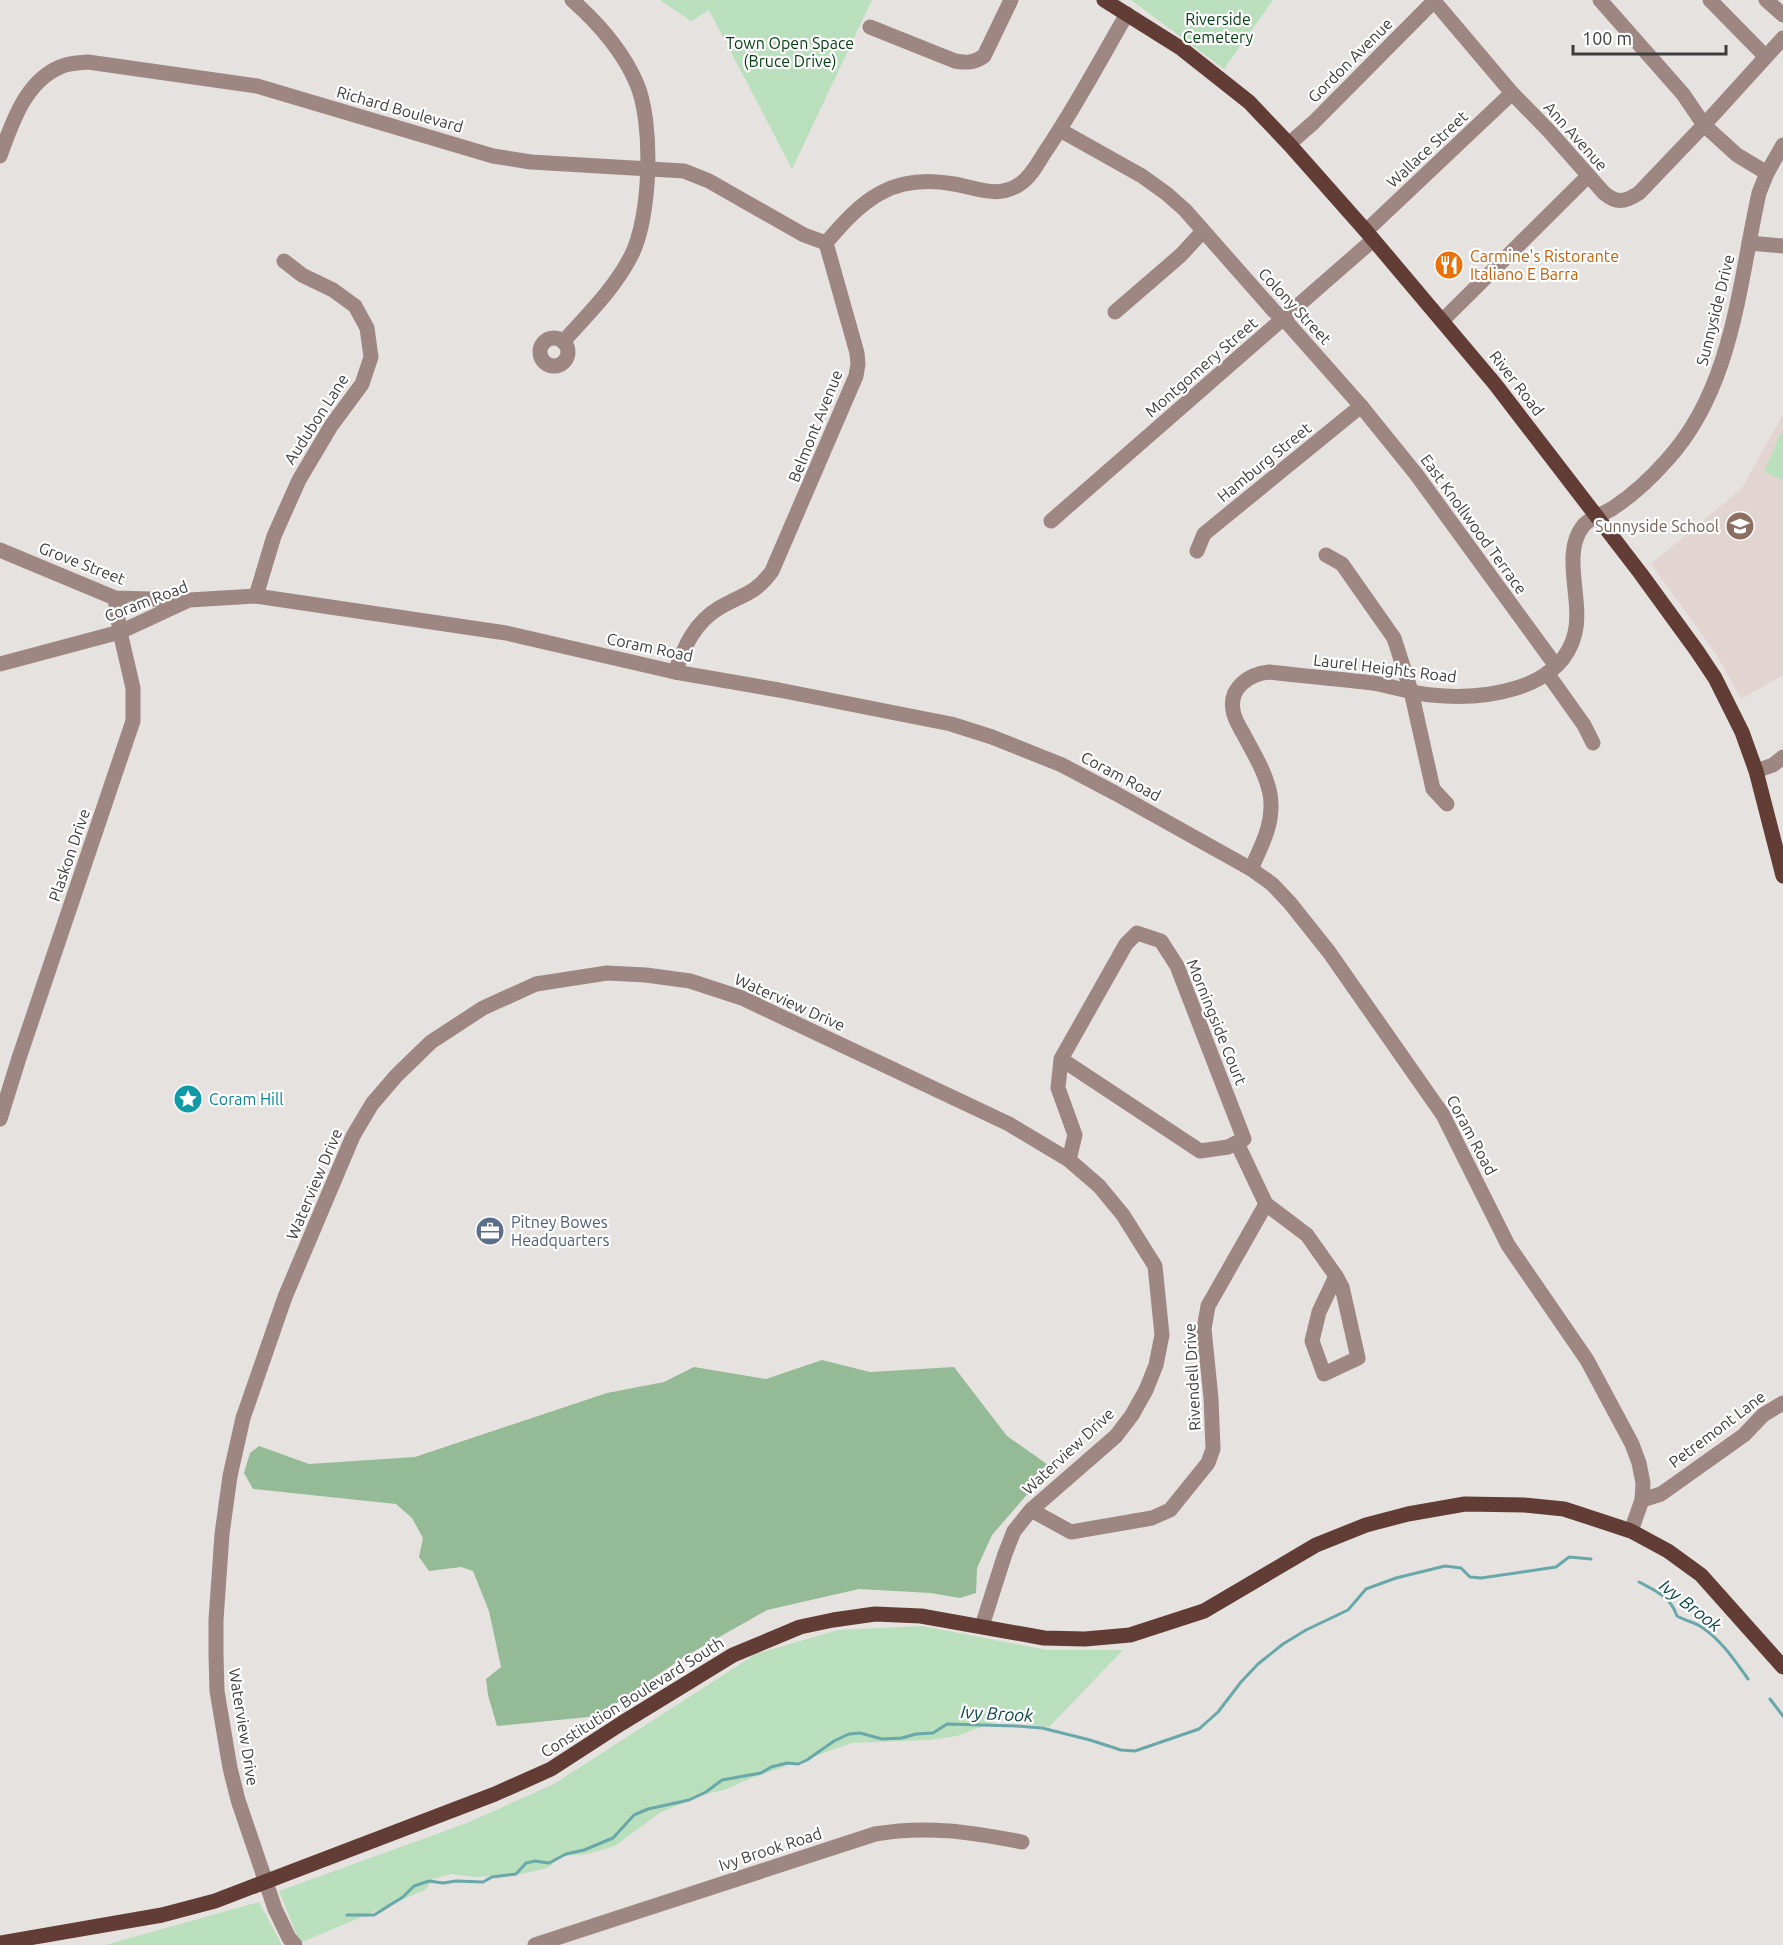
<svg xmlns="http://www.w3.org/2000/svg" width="1783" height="1945" viewBox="0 0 1783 1945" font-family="Ubuntu,sans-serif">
	<rect width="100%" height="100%" fill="#e6e2e0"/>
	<path fill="#e2d5d1" d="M1783,414V675L1741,699L1716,654L1651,564L1742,488Z"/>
	<g fill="#badfbc">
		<path d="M660,0H872L792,169L709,10L691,21Z"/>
		<path d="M1131,0H1273L1224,69Z"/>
		<path d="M1781,432L1783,433V480L1764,472Z"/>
		<path d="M922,1626L1047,1650H1123L1049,1727L1000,1720L957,1736L930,1740L852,1743L749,1779L724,1790L707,1794L661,1812L615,1846L587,1854L563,1856L547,1868L522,1874L475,1877L451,1874L433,1879L425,1890L300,1943L279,1891L467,1823L554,1784L756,1654L838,1630Z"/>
		<path d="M259,1902L282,1945H105Z"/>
	</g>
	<path fill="#94ba96" d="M822,1360L870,1372L954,1367L1007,1436L1051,1467L992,1535L977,1568L976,1593L960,1598L931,1593L859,1589L767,1610L684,1657L598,1716L497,1726L488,1695L486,1679L501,1667L489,1611L473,1571L461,1567L429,1571L419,1557L423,1538L412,1518L396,1504L253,1489L244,1473L250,1453L259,1446L309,1464L415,1457L607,1393L664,1382L694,1367L766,1379Z"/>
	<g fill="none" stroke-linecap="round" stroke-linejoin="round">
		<g stroke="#69a8a9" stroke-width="3">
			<path d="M1639,1582C1656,1591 1671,1597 1677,1616C1686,1621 1696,1623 1703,1628C1722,1641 1735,1661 1748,1679"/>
			<path d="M1770,1699L1783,1716"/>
			<path d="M347,1915H374L403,1897L414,1886L429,1881L443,1883L456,1881L483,1882L492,1877L516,1874L526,1863L535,1861L549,1863L566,1854L584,1850L613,1838L634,1815L648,1809L689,1800L706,1792L722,1780L761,1773L771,1767L787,1763L798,1764L807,1760L834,1741L849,1734L860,1733L882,1739L902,1738L916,1734L933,1733L947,1724L1016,1726L1042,1728L1090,1740L1121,1750L1135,1751L1199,1729L1218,1712L1241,1682L1258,1664L1283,1644L1306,1630L1348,1610L1366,1589L1396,1578L1445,1566L1461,1568L1470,1577L1481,1578L1556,1567L1569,1557L1591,1559"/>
		</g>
		<g stroke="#9e8782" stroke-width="15">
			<path d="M1600,0L1683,94L1704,125L1737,155L1767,173"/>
			<path d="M1710,0L1765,56"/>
			<path d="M1766,0L1783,15"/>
			<path d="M1434,1L1512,93L1549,131L1604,193C1617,204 1625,202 1639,193L1704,125L1783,38"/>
			<path d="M870,27L955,61C966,63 974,63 984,56L1011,0"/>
			<path d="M1060,130L1142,176L1167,194L1185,210L1274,311L1284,319L1361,406L1416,474L1556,666"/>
			<path d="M1289,144L1314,122L1435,0"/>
			<path d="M0,156C12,123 25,82 60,67C68,63 79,63 88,62L257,86L493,156L531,162L684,171L709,181L804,235L826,243"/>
			<path d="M1366,231L1512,93"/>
			<path d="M1749,243L1783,246"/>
			<path d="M1115,312L1181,255L1203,231"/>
			<path d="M1443,320L1588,176"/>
			<circle cx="554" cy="352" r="14"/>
			<path d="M563,342C587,315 615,288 631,256C651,218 654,121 636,82C622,50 598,23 572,0"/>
			<path d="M1051,521L1373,240"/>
			<path d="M0,550L115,598L185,600"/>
			<path d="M1197,551L1204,534L1361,406"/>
			<path d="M1326,555L1342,564L1394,638L1411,691L1433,789L1447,804"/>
			<path d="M256,596L274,536L299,480L331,426L362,384L371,357L367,328L355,306L333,290L302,275L284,261"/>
			<path d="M0,664L120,632L189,600L256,596L506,633L675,672L779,690L951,724L992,737L1062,765L1115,793L1251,869L1272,884L1290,903L1329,952L1443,1115L1508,1245L1587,1360L1632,1444L1639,1463L1643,1483L1642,1500L1631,1531"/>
			<path d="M675,672C684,647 695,622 719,608C742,594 755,595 772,571L856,376L858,364L857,353L826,243C863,199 892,173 954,184C978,188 998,199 1020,184C1031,177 1038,163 1045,152C1075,108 1100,60 1127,14"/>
			<path d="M1547,673L1584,725L1593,743"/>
			<path d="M1756,771L1773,765L1783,757"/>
			<path d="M1251,869C1262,845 1275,821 1270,794C1266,773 1254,754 1244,735C1240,728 1234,719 1233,710C1229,687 1250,674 1269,672C1304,676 1339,679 1373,683C1392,686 1411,693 1431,695C1481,700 1561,692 1575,633C1583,600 1561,554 1583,526C1591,516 1603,515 1613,508C1633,495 1652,477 1667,460C1733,388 1739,283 1759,193L1767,173L1783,145"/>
			<path d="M1061,1059L1200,1151L1228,1147L1244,1139L1177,966L1161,941L1137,933L1126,944L1061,1059L1058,1088L1075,1135L1069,1160"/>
			<path d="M0,1119L19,1058L133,721V688L120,632L115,598"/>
			<path d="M1237,1143L1266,1204L1307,1235L1336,1276"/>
			<path d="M1336,1276L1342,1287L1358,1358L1324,1374L1312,1341L1319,1312Z"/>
			<path d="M1642,1500L1661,1494L1744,1435L1763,1415L1783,1403"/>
			<path d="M1031,1510L1071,1532L1152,1518L1170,1510L1208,1463L1213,1449L1211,1398L1204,1329L1208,1306L1266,1204"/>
			<path d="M295,1945L289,1938L275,1909L238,1800L230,1768L217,1691L216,1655V1620L222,1534L230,1476L243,1418L285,1297L353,1136L372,1104L396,1076L431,1042L483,1008L536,984L607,973L646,975L690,981L742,998L1009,1124L1069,1160L1099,1186L1123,1215L1155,1266L1162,1335L1156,1365L1146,1390L1132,1415L1116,1436L1031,1510L1014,1531L1005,1554L982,1626"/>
			<path d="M535,1945L875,1834C926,1825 971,1832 1022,1842"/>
		</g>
		<g stroke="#623d35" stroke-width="15">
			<path d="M1104,0L1182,49L1249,102L1289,144L1366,231L1495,384L1641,574L1697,651L1715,678L1742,732L1756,771L1783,876"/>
			<path d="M0,1943L162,1915L215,1901L495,1794L551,1769L622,1723L733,1655L800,1627L833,1620L875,1614L921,1616L1044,1638L1085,1639L1130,1635L1204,1611L1316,1545L1366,1525L1408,1514L1465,1504L1524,1505L1564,1509L1631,1531L1668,1551L1701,1575L1783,1667"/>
		</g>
	</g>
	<defs>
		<g id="restaurant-disc" transform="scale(1.5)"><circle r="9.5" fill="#e8710a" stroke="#fff"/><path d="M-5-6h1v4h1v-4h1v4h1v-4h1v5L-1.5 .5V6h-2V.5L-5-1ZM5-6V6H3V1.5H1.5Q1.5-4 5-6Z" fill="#fff"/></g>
		<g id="school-disc" transform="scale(1.5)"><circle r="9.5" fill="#8d6e63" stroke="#fff"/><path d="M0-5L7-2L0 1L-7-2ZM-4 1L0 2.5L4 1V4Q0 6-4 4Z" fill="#fff"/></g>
		<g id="sight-disc" transform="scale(1.5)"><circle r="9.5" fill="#0f9aa8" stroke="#fff"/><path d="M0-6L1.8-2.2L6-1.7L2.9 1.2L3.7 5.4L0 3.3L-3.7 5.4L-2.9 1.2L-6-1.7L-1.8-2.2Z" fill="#fff"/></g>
		<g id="office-disc" transform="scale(1.5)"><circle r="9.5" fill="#5c6f8a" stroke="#fff"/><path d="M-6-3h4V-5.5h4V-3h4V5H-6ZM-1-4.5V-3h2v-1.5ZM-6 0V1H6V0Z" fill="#fff"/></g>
	</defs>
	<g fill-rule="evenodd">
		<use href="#restaurant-disc" x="1449" y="265"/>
		<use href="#school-disc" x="1740" y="526"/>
		<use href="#sight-disc" x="188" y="1099"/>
		<use href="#office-disc" x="490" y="1231"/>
	</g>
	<g text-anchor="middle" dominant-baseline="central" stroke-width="4.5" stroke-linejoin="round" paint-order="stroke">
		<g font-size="16" fill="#003c0e" stroke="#fff">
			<text x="1218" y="19">Riverside<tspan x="1218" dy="18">Cemetery</tspan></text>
			<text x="790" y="43">Town Open Space<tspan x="790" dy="18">(Bruce Drive)</tspan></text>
		</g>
		<g font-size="16" fill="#3e3c3c" stroke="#fff">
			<text transform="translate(1350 60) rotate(-45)">Gordon Avenue</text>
			<text transform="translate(400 109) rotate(16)">Richard Boulevard</text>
			<text transform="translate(1576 136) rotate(48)">Ann Avenue</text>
			<text transform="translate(1427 149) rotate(-43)">Wallace Street</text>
			<text transform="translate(1295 306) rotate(47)">Colony Street</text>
			<text transform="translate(1715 310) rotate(-76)">Sunnyside Drive</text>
			<text transform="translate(1201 367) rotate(-41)">Montgomery Street</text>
			<text transform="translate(1517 383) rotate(52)">River Road</text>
			<text transform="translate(316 419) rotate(-57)">Audubon Lane</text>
			<text transform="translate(815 426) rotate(-68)">Belmont Avenue</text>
			<text transform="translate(1264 462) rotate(-39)">Hamburg Street</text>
			<text transform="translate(1474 524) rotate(54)">East Knollwood Terrace</text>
			<text transform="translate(82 563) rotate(21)">Grove Street</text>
			<text transform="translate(146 601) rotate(-21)">Coram Road</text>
			<text transform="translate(650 647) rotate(12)">Coram Road</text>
			<text transform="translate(1385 668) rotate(7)">Laurel Heights Road</text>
			<text transform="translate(1121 776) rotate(28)">Coram Road</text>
			<text transform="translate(69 855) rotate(-71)">Plaskon Drive</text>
			<text transform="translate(790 1002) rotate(24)">Waterview Drive</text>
			<text transform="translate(1217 1022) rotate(68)">Morningside Court</text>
			<text transform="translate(1472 1135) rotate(62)">Coram Road</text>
			<text transform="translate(314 1184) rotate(-67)">Waterview Drive</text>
			<text transform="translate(1192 1377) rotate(-93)">Rivendell Drive</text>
			<text transform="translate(1717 1429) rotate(-37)">Petremont Lane</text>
			<text transform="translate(1068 1451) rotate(-43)">Waterview Drive</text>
			<text transform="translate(632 1697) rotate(-32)">Constitution Boulevard South</text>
			<text transform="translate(244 1727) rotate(81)">Waterview Drive</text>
			<text transform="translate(770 1849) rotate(-18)">Ivy Brook Road</text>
		</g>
		<g font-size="16" fill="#c56008" stroke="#fff" text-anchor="start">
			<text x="1470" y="256">Carmine's Ristorante<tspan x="1470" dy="18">Italiano E Barra</tspan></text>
		</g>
		<g font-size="16" fill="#785e54" stroke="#fff" text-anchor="end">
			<text x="1719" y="526">Sunnyside School</text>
		</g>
		<g font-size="16" fill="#0d838f" stroke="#fff" text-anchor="start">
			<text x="209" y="1099">Coram Hill</text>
		</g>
		<g font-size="16" fill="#4e5e75" stroke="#fff" text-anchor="start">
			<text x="511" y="1222">Pitney Bowes<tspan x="511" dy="18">Headquarters</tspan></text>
		</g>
		<g font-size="18" font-style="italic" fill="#0b4747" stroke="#fff">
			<text transform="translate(1691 1605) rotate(38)">Ivy Brook</text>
			<text transform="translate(997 1713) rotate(3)">Ivy Brook</text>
		</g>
	</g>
	<path d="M1573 45v9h153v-9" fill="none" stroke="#3e3c3c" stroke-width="3"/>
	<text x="1582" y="45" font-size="18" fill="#3e3c3c" stroke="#ffffff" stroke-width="4.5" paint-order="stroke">100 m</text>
</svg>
